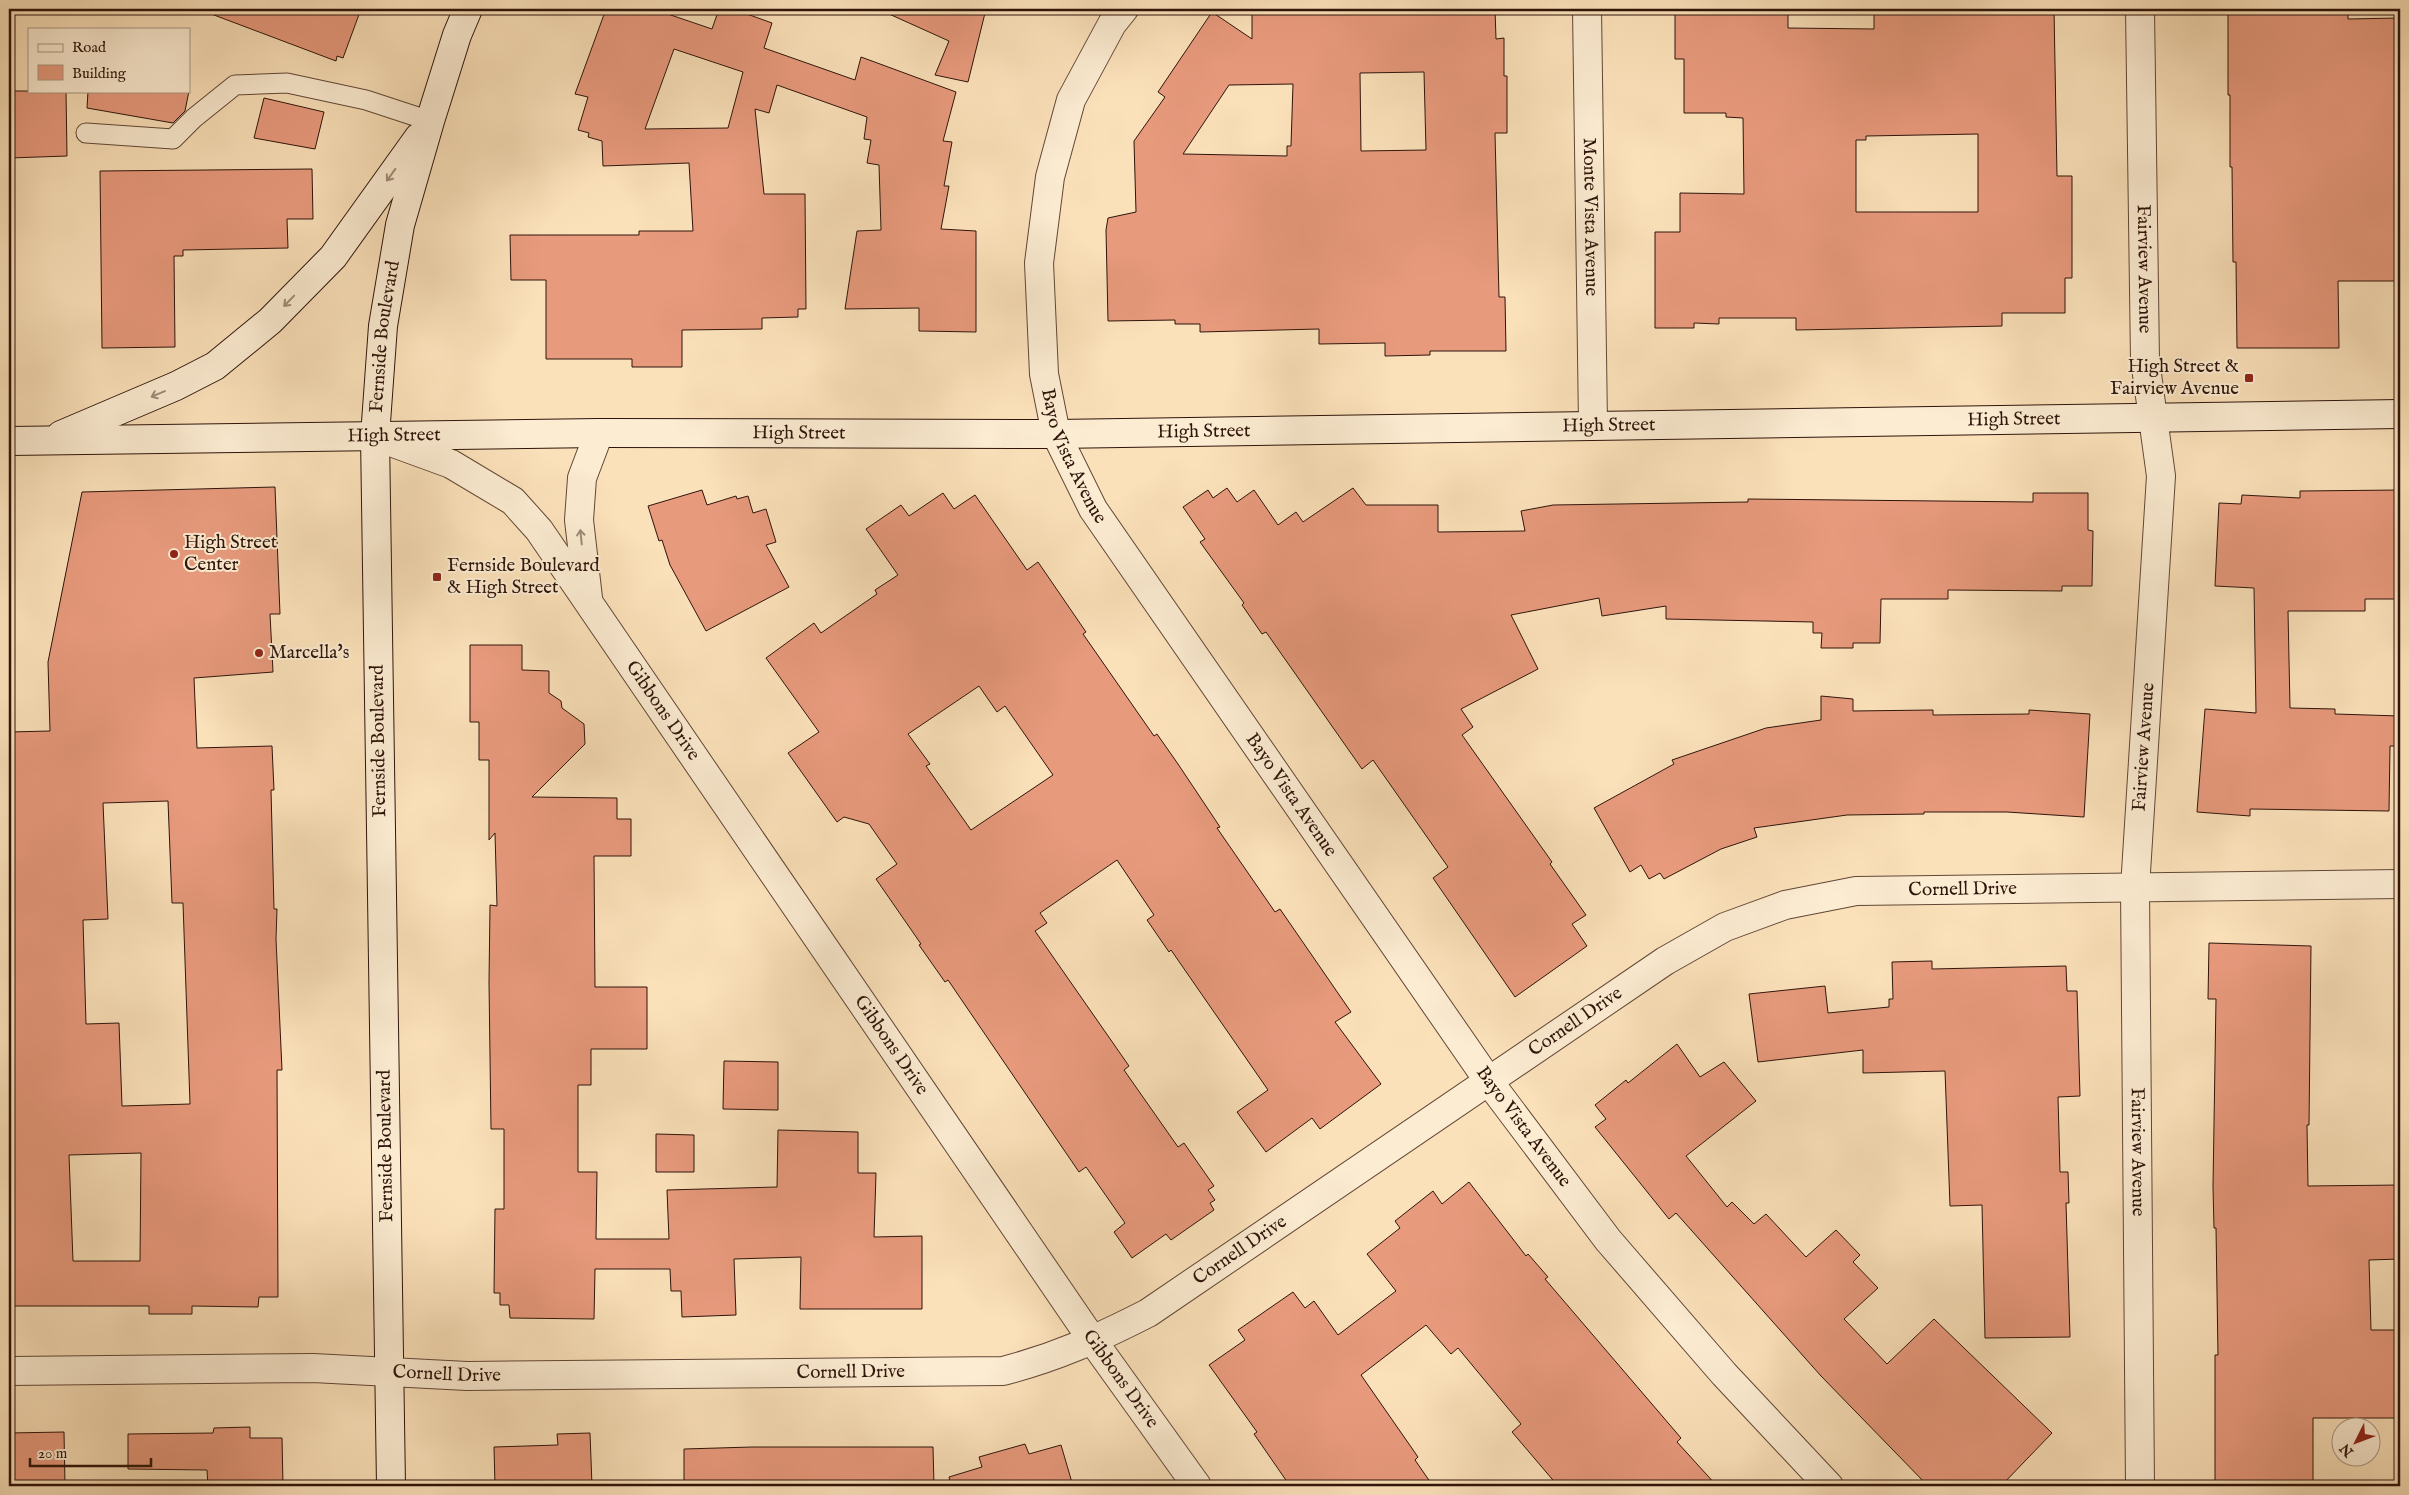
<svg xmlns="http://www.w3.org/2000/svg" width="2409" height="1495" viewBox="0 0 2409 1495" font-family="'IM FELL English',serif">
	<rect width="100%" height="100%" fill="#fbe1ba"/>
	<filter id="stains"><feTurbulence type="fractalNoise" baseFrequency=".004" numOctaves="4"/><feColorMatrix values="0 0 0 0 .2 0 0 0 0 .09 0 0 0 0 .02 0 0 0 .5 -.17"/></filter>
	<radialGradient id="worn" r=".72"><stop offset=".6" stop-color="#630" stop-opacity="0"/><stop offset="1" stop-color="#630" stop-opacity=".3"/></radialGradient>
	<g fill="#e89a7d" stroke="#2e140a" fill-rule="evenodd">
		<path d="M207,9H361L343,58L337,56L336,61L206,12Z"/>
		<path d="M606,9H653L712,29L719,9H733L772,23L764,48L855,80L861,57L956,92L943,141L952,142L944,186H949L941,229L976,231V332L919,331V308L845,309L857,231L881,230L879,165L867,163L871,140L864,139L867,117L777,85L769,113L755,109L764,194H805L806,309H798V317L762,318V329L682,330V367H632V359H546V280H511L510,235H639V231H693L689,163L603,166L602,141L588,137L589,133L578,130L588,97L575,94ZM674,49L743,72L728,128L645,129Z"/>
		<path d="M878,9H986L968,82L935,75L949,41Z"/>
		<path d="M1252,9H1495L1496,39L1504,38V76H1507V133H1495L1499,297H1505L1506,351H1430V355L1385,356V343L1319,344V329L1200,332V324H1175V320L1108,321L1106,230L1108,218L1136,212L1134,141L1165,97L1158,92L1212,12L1252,39ZM1424,72L1426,150L1361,151L1360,73ZM1293,84L1291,146H1287V156L1183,154L1229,85Z"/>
		<path d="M1675,9H1788V28L1874,29V9H2054L2057,176H2072V278H2065V313H2002V326L1796,330V318H1719V324L1694,323V328H1655V232H1680V193L1744,194L1743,118L1726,117V113H1684V59H1675ZM1978,134V212H1856V140H1866V136Z"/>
		<path d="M2228,9H2348V19L2400,18V281H2338L2339,348H2237L2236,262H2233L2232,167H2230V95H2228Z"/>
		<path d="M9,91H66L67,156L9,158Z"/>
		<path d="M88,91H189L185,111L173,123L87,108Z"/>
		<path d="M264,98L324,112L315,149L254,138Z"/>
		<path d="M312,169L313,219H287L288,248L183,250V256H174L175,347L102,348L100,171Z"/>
		<path d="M275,487L280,614H270L273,672L194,678L197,748L272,746L274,790H271L274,909H277L276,939L282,1070H277L278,1297H259L258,1307L192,1306V1314H149V1306H9V732L50,731L48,662L82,492ZM168,801L172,903H183L190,1104L122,1106L119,1023L86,1024L83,920L108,919L103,803ZM141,1153L140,1261H73L69,1155Z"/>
		<path d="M1227,488L1237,502L1254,490L1278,525L1296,512L1303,522L1353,488L1366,505H1438V532L1525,531L1521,511L1553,505L1748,502V499L2033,502V493H2088V530L2093,531L2092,586H2062V591L1948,590V599H1881L1880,643H1853V648H1821L1822,633H1813V622L1666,619V606L1602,616L1599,598L1511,615L1538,669L1461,709L1473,727L1462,735L1552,862L1550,864L1586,915L1572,924L1587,946L1515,997L1433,878L1448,867L1373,760L1362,769L1266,632L1262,634L1242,605L1244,603L1200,542L1205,539L1183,507L1208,490L1213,498Z"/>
		<path d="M702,490L707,505L736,496L737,499L748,496L753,513L766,509L776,542L766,545L789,587L706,631L670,565L662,540L659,541L648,506Z"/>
		<path d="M2400,490V599H2365V611H2288L2290,708L2335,709V714L2400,716V746H2390L2389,811L2250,809V816L2197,812L2205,709L2256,713L2254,588L2215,586L2219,503L2241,504L2242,495L2300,498V491Z"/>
		<path d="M943,493L954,509L975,495L1027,570L1038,562L1086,632L1083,634L1154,736L1157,734L1178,764L1220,827L1217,828L1275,912L1280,909L1351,1012L1335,1022L1381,1084L1320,1129L1312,1118L1266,1152L1237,1112L1268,1090L1171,950L1169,952L1147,920L1154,915L1117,860L1040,913L1047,923L1035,931L1129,1066L1124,1070L1178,1147L1184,1143L1214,1186L1208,1190L1215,1200L1210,1203L1214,1210L1171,1240L1166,1234L1132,1258L1114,1232L1125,1223L1086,1167L1079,1172L948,980L945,982L919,945L921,944L876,879L897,864L869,824L844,817L837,822L788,753L819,732L766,658L814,623L821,633L877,594L875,590L898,575L866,529L901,505L909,516ZM979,686L997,712L1005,706L1053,775L971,830L926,766L930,764L908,734Z"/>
		<path d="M470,645H522V670L549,671V693L561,701L562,708L584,724L585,744L532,797L617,798V819H631V856H594L595,987H647V1049H591V1085H578V1172H597L596,1239H669L667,1190L777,1187L778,1130L858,1132V1173H876L874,1237L922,1236V1309H800L801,1257L734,1259L736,1315L682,1317L681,1291H671L670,1269H595L594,1319L510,1318L509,1305H500V1293H494L495,1209H504V1129H491L489,982L490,905L497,906L495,833L489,840V760H479V722H470Z"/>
		<path d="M1821,696L1853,699V711L1933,710V715L2029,714V710L2090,714L2084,817L2007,812H1924V814L1847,815L1754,828L1757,837L1721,849L1664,879L1660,873L1649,879L1641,865L1630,872L1594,808L1674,764L1672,760L1766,728L1821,720Z"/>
		<path d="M2209,943L2311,946L2309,1125H2307L2308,1186L2400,1185V1259L2369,1260L2371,1330H2400V1418H2313V1486H2215V1355H2218L2216,1228H2214L2213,1187L2216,999H2208Z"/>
		<path d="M1932,961V969L2066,966L2067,991H2077L2080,1096L2058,1097L2060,1172H2068L2069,1203H2066L2070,1337L1985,1338L1982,1205L1950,1206L1945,1071L1863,1073V1050L1758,1062L1749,994L1825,986L1828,1013L1889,1007V999H1893L1892,962Z"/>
		<path d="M1677,1044L1700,1077L1724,1062L1756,1101L1686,1156L1727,1207L1732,1202L1754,1224L1766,1214L1806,1257L1836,1230L1860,1255L1853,1262L1878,1288L1844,1319L1887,1364L1934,1319L2052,1433L2001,1486H1928L1821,1376L1676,1213L1669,1219L1595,1127L1606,1119L1595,1105L1626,1080L1628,1083Z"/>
		<path d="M724,1061L778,1062V1110L723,1109Z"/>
		<path d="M656,1134L694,1135V1172H656Z"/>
		<path d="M1469,1182L1526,1256L1528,1254L1548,1277L1545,1279L1681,1438L1677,1442L1717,1486H1558L1512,1432L1521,1424L1458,1348L1451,1354L1426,1325L1361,1375L1418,1457L1415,1460L1433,1486H1290L1254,1434L1257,1432L1209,1365L1245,1340L1238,1330L1293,1292L1305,1308L1314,1301L1338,1335L1396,1291L1367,1254L1400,1228L1395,1221L1433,1191L1442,1204Z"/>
		<path d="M250,1427V1438H282L283,1486H208L207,1470L128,1469V1434L213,1433L214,1428Z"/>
		<path d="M64,1432L65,1486H9V1433Z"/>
		<path d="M590,1433L592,1486H495L494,1447L558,1445L557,1434Z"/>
		<path d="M1025,1444L1029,1454L1061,1445L1073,1486H951L949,1477L982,1467L979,1457Z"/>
		<path d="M752,1447H933L934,1486H684V1449Z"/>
	</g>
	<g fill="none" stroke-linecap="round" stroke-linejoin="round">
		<g stroke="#614736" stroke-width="21">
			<path id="service" d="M86,133L173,139L194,118L235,85L287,83L366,100L430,121"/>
		</g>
		<g stroke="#614736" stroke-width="30">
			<g id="minor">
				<path id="s1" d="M1124,9L1112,24L1071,100L1050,177L1039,263L1044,374L1056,434L1093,509L1490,1083L1608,1240L1724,1374L1829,1486"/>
				<path id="s2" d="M1587,9L1593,424"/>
				<path id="s3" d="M2140,9L2145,360L2161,476L2135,888L2140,1486"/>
				<path id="s4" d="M377,437L451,464L513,501L539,530L1093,1341L1197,1486"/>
				<path d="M588,598L579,520L582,478L599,433"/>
				<path id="s5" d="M9,1371L313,1368L467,1376L1003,1371C1057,1357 1099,1338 1148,1313L1665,961L1725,927L1785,905L1856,891L2400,884"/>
			</g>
		</g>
		<g stroke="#2e140a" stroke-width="30">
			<g id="secondary">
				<path d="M61,435L176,386L215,366L270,321L333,257L419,137"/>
				<path id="s6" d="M9,441L599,433L1056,434L2400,414"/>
				<path id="s7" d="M391,1486L375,436L383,326L400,225L430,121L457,35L468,9"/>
			</g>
		</g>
		<use href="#service" stroke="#fcecd2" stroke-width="19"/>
		<use href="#minor" stroke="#fcecd2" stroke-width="28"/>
		<use href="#secondary" stroke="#fcecd2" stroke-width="28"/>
	</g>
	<defs><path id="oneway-shaft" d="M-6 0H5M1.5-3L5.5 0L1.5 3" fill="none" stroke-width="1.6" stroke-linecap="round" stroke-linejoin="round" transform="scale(1.25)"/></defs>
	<g stroke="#9f8b78">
		<use href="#oneway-shaft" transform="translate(391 175) rotate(126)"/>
		<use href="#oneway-shaft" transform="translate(289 301) rotate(134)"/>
		<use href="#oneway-shaft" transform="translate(158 394) rotate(157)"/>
		<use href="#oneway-shaft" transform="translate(581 537) rotate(-96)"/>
	</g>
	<g fill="#8f2418" stroke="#fcecd2" stroke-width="2">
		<rect x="2244" y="373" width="10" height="10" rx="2.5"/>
		<circle cx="174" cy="554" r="5"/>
		<rect x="432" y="572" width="10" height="10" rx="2.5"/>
		<circle cx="259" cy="653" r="5"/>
	</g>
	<g text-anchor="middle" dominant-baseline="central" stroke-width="4" stroke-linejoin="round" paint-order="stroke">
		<g font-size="19" fill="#2e140a" stroke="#fcecd2">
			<text stroke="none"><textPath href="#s2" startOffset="208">Monte Vista Avenue</textPath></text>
			<text stroke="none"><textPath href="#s3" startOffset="260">Fairview Avenue</textPath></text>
			<text stroke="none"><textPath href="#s7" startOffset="1150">Fernside Boulevard</textPath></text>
			<text stroke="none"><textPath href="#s6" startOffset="2005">High Street</textPath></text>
			<text stroke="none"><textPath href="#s6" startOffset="1600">High Street</textPath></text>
			<text stroke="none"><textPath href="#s6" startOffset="1195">High Street</textPath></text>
			<text stroke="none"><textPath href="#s6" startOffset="790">High Street</textPath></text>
			<text stroke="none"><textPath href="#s6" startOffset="385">High Street</textPath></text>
			<text stroke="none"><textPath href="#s1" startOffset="471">Bayo Vista Avenue</textPath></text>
			<text stroke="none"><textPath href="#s4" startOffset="409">Gibbons Drive</textPath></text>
			<text transform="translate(379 741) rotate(-91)">Fernside Boulevard</text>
			<text transform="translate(2144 747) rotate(-86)">Fairview Avenue</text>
			<text stroke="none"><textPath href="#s1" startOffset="876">Bayo Vista Avenue</textPath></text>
			<text stroke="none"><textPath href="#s5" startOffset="2088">Cornell Drive</textPath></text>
			<text stroke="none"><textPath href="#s5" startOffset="1668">Cornell Drive</textPath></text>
			<text stroke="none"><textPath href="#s4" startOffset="814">Gibbons Drive</textPath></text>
			<text stroke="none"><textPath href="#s1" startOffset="1281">Bayo Vista Avenue</textPath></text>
			<text transform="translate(386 1146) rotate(-91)">Fernside Boulevard</text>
			<text stroke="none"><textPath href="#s3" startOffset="1145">Fairview Avenue</textPath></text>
			<text stroke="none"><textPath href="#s5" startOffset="1262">Cornell Drive</textPath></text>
			<text stroke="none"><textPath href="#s5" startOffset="842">Cornell Drive</textPath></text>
			<text stroke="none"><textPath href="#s5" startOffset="438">Cornell Drive</textPath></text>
			<text stroke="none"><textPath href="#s4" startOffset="1219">Gibbons Drive</textPath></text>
		</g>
		<g font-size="19" fill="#2e140a" stroke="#fcecd2" text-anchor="start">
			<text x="2239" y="367" text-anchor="end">High Street &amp;<tspan x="2239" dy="22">Fairview Avenue</tspan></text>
			<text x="184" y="543">High Street<tspan x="184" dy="22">Center</tspan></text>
			<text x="447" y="566">Fernside Boulevard<tspan x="447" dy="22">&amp; High Street</tspan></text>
			<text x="269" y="653">Marcella's</text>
		</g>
	</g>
	<rect width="2409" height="1495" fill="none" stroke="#fbe1ba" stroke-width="30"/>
	<rect x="10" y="10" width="2389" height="1475" fill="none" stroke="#2e140a" stroke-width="2.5"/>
	<rect x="15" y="15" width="2379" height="1465" fill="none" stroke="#2e140a"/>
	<rect x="28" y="28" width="162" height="65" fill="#fcecd2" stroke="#aa9682"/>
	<rect x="38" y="44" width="25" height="8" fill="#fcecd2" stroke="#aa9682"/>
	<text x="72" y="52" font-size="15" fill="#2e140a">Road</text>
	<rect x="38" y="65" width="25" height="15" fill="#e89a7d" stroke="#aa9682"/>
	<text x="72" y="78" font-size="15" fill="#2e140a">Building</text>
	<g transform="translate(2356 1442) rotate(228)"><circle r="24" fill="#fcecd2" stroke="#aa9682"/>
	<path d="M0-4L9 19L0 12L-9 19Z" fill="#8f2418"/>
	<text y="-8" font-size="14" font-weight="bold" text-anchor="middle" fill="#2e140a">N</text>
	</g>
	<path d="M30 1458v8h121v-8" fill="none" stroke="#2e140a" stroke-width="2.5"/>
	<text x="38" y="1458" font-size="15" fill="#2e140a" stroke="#fcecd2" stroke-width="4" paint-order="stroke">20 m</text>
	<rect width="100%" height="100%" filter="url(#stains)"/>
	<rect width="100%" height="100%" fill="url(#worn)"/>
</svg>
